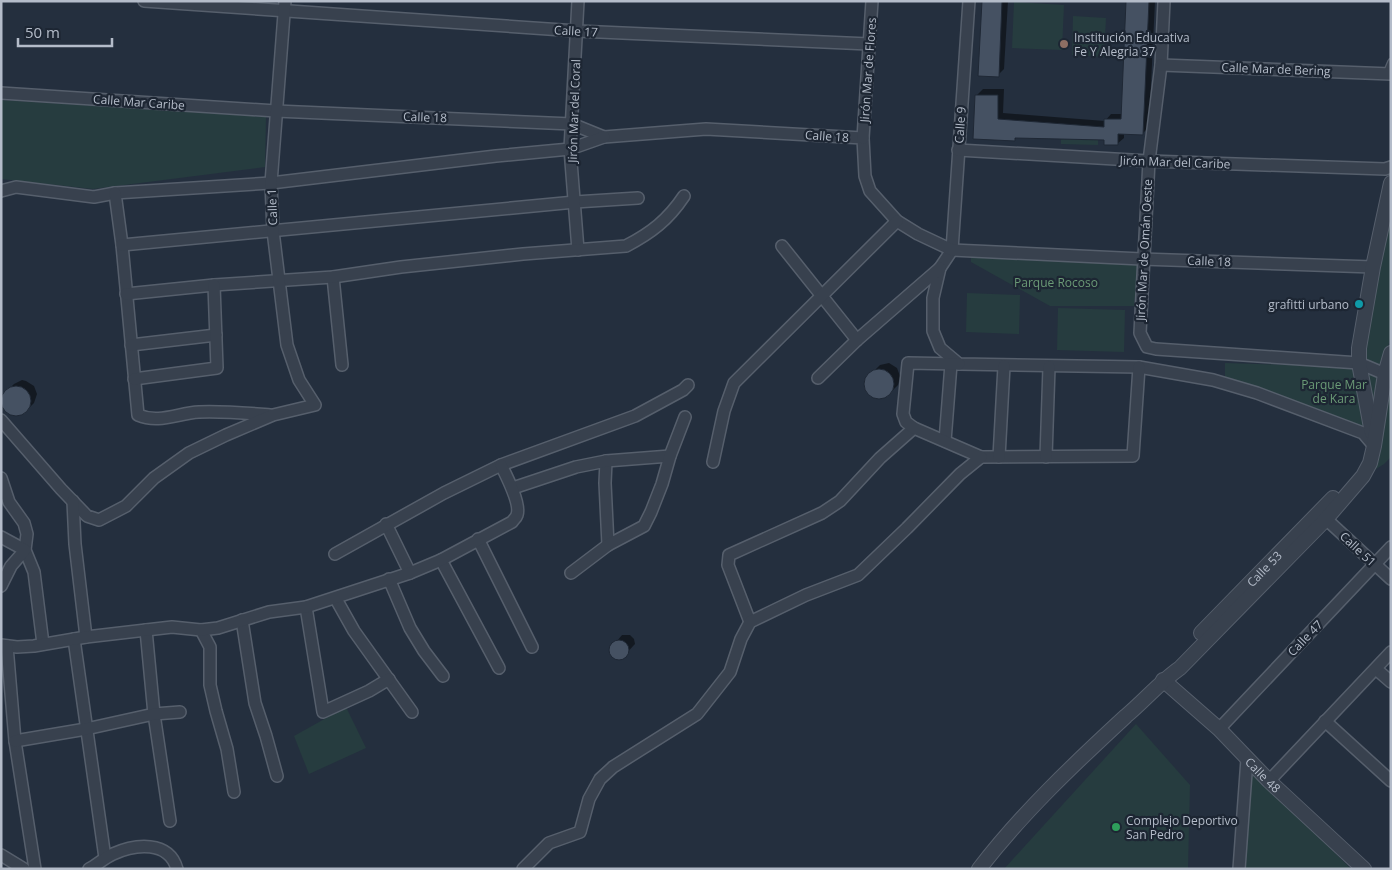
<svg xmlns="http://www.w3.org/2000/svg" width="1392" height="870" viewBox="0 0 1392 870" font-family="'Open Sans',sans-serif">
	<rect width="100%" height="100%" fill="#242f3e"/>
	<g fill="#263c3f">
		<path d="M1014,2L1064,5L1062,50L1012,48Z"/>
		<path d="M1073,16L1106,18L1104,57L1072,55Z"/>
		<path d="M1,100L266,117L265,167L93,189L1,179Z"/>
		<path d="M1061,139L1098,140V145L1061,144Z"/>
		<path d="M1391,197V335L1386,355L1381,368L1362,361Z"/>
		<path d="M971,255L1138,262L1134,306H1050L971,262Z"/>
		<path d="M967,293L1020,295L1019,334L966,332Z"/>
		<path d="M1058,308L1125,310L1124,352L1057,350Z"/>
		<path d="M1225,363L1356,367L1368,431L1225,377Z"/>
		<path d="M1365,369L1379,379L1374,429Z"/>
		<path d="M1385,379L1391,384V457L1384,464L1376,469L1372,465Z"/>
		<path d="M346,707L366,748L309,774L294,736Z"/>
		<path d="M1136,724L1190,785L1188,869H1004Z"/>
		<path d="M1252,770L1351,869H1245Z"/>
	</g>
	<g fill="#0007">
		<path d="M983,1H1008L1004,69L998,75Z"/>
		<path d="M1127,1H1155L1149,127L1142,134L1124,133V138L1117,144L1105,139L1018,136L1014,140L977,95L983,89H1004L1003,113L1105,121L1111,114H1122Z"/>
		<path d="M889,363L897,368L900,376L898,385L887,396L879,399L870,395L865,388L866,379L880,365Z"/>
		<path d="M22,380L26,381L34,386L37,394L34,403L27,410L19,414L15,415L7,412L3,404V400L7,391L14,384Z"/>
		<path d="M622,635H630L634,639L635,644L622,658H617L612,655V647Z"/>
	</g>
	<g fill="#455162" stroke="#1f2835">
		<path d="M982,1H1002L999,77L978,76Z"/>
		<path d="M1126,1H1149L1143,135L1118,134V145H1104V140L1015,138V141L973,139L975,95H998V119L1104,127V119H1121Z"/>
		<circle cx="879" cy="384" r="15"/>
		<circle cx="16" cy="401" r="15"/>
		<circle cx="619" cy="650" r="10"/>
	</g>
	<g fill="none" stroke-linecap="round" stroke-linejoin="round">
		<g stroke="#565f6c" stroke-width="8">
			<path id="service" d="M1386,74L1391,62"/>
		</g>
		<g stroke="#565f6c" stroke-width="14">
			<g id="minor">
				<path d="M144,1L577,31L869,44"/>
				<path d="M969,1L952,250L940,268L933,298V331L940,348L959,364L1139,367L1213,380L1257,393L1363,433L1374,446"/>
				<path d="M1164,1L1161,65L1149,161L1140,333L1147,347L1156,349L1359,363L1385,374L1391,380"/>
				<path d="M1161,65L1391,74"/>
				<path d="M1,93L276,111L572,124L604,137L706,129L863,138L865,176L870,191L897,221L918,234L952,250L1142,259L1373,267"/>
				<path d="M863,138L872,1"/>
				<path d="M958,150L1149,161L1385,169L1391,167"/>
				<path d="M1,191L16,187L94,197L115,193L271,183L496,156L570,149L604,137"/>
				<path d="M115,193L122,245L138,415C159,424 178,413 199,412C223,411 246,413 270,415"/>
				<path d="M122,245L575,202L638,198"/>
				<path d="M782,246L857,340"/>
				<path d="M578,250L570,149L578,1"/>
				<path d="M333,277L342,365"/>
				<path d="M126,294L214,285L333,277L401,267L523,254L626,246C651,233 668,220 684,196"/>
				<path d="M131,345L216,335"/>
				<path d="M818,378L857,340L940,268"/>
				<path d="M134,379L217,368L214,285"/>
				<path d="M1,420L61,489L87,516L99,520L126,506L154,478L189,453L226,435L273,415L315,405L299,380L287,345L273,231L271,183L285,1"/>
				<path d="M945,441L951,364"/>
				<path d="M981,457L1133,456L1139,367"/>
				<path d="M999,457L1004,366"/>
				<path d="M1046,457L1049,367"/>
				<path d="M606,461L605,483L608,545"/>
				<path d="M713,462L724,411L734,383L897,221"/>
				<path d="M1,478L9,502L24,523L27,534L25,550L34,572L43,644"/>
				<path d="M513,488L576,467L606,461L670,456"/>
				<path d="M73,501L75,544L86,637"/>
				<path d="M1326,519L1391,579"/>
				<path d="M386,524L410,573"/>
				<path d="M1,537L25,550L11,566L1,586"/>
				<path d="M478,539L532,647"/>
				<path d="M335,554L444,493L501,465L635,416L683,390L688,385"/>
				<path d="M441,560L499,668"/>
				<path d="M571,573L608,545L644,526L651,512L662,484L670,456L685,417"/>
				<path d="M389,579L410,628L424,651L443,676"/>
				<path d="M336,599L354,631L412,712"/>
				<path d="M306,607L323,712L369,691L389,679"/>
				<path d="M242,620L255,703L266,736L277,776"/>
				<path d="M750,622L728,565L729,555L822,513L840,501L880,458L914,428"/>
				<path d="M146,630L154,714L170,821"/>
				<path d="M201,630L210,647V685L216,711L227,749L234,792"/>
				<path d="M74,639L105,858"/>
				<path d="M1,645L17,647L34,646L86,637L172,627L201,630L218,628L269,612L306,607L410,573L441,560L512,522C514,519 516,518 517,515C521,504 506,475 501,465"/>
				<path d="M7,646L15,741L35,869"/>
				<path d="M1376,669L1391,682"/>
				<path d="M1325,721L1391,781"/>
				<path d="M1219,729L1391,547"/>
				<path d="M15,741L86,729L154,714L180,712"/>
				<path d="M1269,781L1391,652"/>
				<path d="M1,855L24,869"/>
				<path d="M89,869C97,865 104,858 113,854C135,844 169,840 177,869"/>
				<path d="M523,869L549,843L580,832L589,799L600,779L613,767L697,714L730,672L741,639L750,622L806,595L858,575L907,528L960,474L981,457L914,428L906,422L903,414L908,363L959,364"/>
				<path d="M1239,869L1247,759"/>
			</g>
		</g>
		<g stroke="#565f6c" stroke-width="16">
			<g id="tertiary">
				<path d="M1372,433L1359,363V348L1373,267L1391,183"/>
				<path id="s1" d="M1201,633L1333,498"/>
				<path id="s2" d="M1163,680L1219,729L1269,781L1364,869"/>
				<path d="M979,869C1022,813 1074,764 1126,716C1145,700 1160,682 1180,668L1326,519L1363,476L1370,463L1374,446L1385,374L1391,353"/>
			</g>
		</g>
		<use href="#service" stroke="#38414e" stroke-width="5.5"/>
		<use href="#minor" stroke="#38414e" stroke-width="11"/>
		<use href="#tertiary" stroke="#38414e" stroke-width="14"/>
	</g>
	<circle fill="#8d6e63" stroke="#1d2633" stroke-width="2" cx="1064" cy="44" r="5"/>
	<circle fill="#0f9aa8" stroke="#1d2633" stroke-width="2" cx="1359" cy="304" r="5"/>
	<circle fill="#2e9e5b" stroke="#1d2633" stroke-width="2" cx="1116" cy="827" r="5"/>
	<g text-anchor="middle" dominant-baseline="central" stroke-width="4.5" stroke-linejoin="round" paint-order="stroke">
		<g font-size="12" fill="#b4bcc9" stroke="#1d2633">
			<text transform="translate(576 31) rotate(3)">Calle 17</text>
			<text transform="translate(1276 69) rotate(2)">Calle Mar de Bering</text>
			<text transform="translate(868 70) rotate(-86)">Jirón Mar de Flores</text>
			<text transform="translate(139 102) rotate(4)">Calle Mar Caribe</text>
			<text transform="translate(574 111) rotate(-88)">Jirón Mar del Coral</text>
			<text transform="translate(425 117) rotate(2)">Calle 18</text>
			<text transform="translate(960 125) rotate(-86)">Calle 9</text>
			<text transform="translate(827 136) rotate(4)">Calle 18</text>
			<text transform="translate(1175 162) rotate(2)">Jirón Mar del Caribe</text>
			<text transform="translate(272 207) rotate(-92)">Calle 1</text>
			<text transform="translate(1144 250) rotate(-87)">Jirón Mar de Omán Oeste</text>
			<text transform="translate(1209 261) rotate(2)">Calle 18</text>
			<text transform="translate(1358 549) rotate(43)">Calle 51</text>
			<text stroke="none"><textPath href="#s1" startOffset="90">Calle 53</textPath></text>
			<text transform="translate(1305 638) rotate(-46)">Calle 47</text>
			<text stroke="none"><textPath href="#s2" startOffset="138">Calle 48</textPath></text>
		</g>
		<g font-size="12" fill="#b4bcc9" stroke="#1d2633" text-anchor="start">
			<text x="1074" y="37">Institución Educativa<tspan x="1074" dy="14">Fe Y Alegria 37</tspan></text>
			<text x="1349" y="304" text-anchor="end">grafitti urbano</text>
			<text x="1126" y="820">Complejo Deportivo<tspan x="1126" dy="14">San Pedro</tspan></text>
		</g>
		<g font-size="12" fill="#6b9a76" stroke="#1d2633">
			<text x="1056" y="282">Parque Rocoso</text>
			<text x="1334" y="384">Parque Mar<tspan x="1334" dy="14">de Kara</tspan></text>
		</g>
	</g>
	<rect width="1392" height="870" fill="none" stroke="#b4bcc9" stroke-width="5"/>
	<path d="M18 38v8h94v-8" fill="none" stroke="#b4bcc9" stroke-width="2.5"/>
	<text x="25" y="38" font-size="15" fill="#b4bcc9" stroke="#1d2633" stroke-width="4" paint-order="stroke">50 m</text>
</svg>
